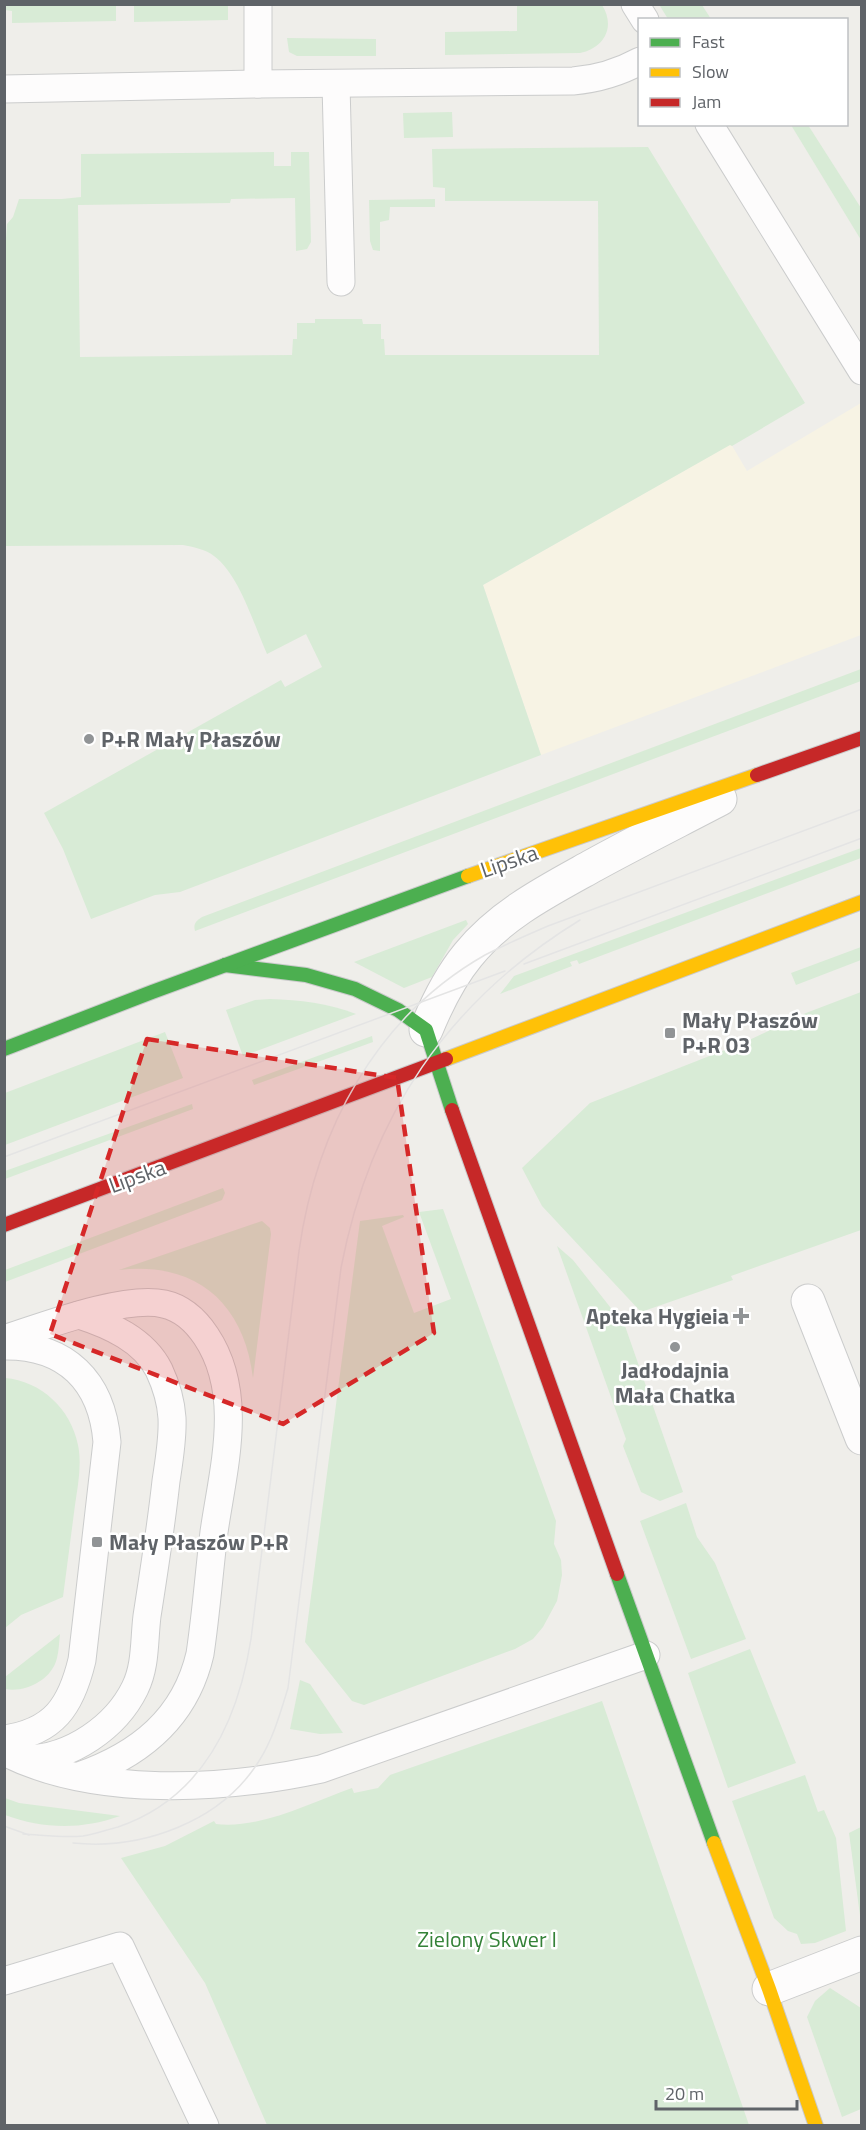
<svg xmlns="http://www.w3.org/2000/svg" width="866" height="2130" viewBox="0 0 866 2130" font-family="'Titillium Web',sans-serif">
	<rect width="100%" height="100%" fill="#efeeea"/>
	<path fill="#f7f3e4" d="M861,403V635L541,755L483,585L731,444L747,471Z"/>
	<g fill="#d8ebd6">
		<path d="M517,4L602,5C616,27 604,48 580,53L445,55V32L517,31Z"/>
		<path d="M663,4L702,5L711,19H668L660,6Z"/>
		<path d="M4,5H116V21L12,23V11L5,10Z"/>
		<path d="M134,5H228V20L134,22Z"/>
		<path d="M287,38L376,39V56H297L289,52Z"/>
		<path d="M452,112L453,137L404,138L403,113Z"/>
		<path d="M791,125H808L861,208V240Z"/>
		<path d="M648,147L805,403L732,446L730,445L483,585L541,755L180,892L155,895L91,919L63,849L44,813L281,680L285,687L322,667L306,634L267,654C254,625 239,574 214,556C205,549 193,547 183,545L5,546L4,266L7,224L13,217L19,199H62L81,197V154L274,152V166H291V152H309L311,242L307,249L296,251L295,198L231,199L230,203L78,205L80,357L292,355L293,339H297V323H315V319H362L363,324H381V339H384L385,355H599L598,201H445V188L433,187L432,149Z"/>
		<path d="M435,199V207H390L389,220L380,222V251L373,250L370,241L369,200Z"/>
		<path d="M861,669V681L195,931C193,924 196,921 202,917Z"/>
		<path d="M861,848V858L579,964L577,960L570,962L572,966L500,994L514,976Z"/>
		<path d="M466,920L468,924L453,940L432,977L404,988L354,962Z"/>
		<path d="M861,947V960L796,985L791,973Z"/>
		<path d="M861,992V1230L731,1276L733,1280L641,1312L542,1206L522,1168L590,1103L745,1042L806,1013Z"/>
		<path d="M270,999C300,1000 328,1003 356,1014L243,1056L226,1010L255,1000Z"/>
		<path d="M165,1032L183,1078L5,1145V1093Z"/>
		<path d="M372,1036L373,1042L254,1085L252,1080Z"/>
		<path d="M192,1104L193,1109L5,1179V1171Z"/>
		<path d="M223,1188L225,1193L222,1200L5,1282V1270Z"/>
		<path d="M443,1209L556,1521L554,1544L561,1560L562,1575L557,1601L543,1627L533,1639L515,1649L364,1705L352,1701L305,1642L360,1221L403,1215L404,1217L382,1226L414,1313L451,1299L419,1212Z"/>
		<path d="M262,1221L270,1228L271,1234L253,1378C244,1302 195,1261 119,1270Z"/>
		<path d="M557,1246L573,1260L625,1326L683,1492L660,1501L641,1492L623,1446L626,1439Z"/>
		<path d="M5,1378C41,1381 71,1409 78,1445C82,1464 78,1485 75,1505C71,1536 67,1566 63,1597L21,1615L5,1628Z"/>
		<path d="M686,1503L697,1537L715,1563L746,1639L691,1659L640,1521Z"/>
		<path d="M60,1634C59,1642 59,1650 57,1658C52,1680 25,1693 5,1689V1677Z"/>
		<path d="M750,1649L796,1763L728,1788L688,1673Z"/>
		<path d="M300,1680L310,1684L343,1733L320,1734L290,1729Z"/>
		<path d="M602,1701L749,2125H267L205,1983L121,1858L165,1846L214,1821L216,1824C261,1829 310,1803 352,1788L354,1793L378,1788L390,1775Z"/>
		<path d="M805,1775L818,1812L824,1810L836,1838L846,1931L815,1943L801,1944L797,1934L788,1931L774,1918L732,1801Z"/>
		<path d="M5,1798L19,1803L120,1816C81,1830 43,1829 5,1815Z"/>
		<path d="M861,1827V1923L849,1833Z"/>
		<path d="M830,1988L861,2008V2109L842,2117L807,2017L815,2001Z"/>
	</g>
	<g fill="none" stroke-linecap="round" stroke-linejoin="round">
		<g stroke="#cbcccc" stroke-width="29">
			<g id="lane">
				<path d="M258,4V84"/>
				<path d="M635,4L645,20"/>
				<path d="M336,84L341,282"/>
				<path d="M4,89L258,84L573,81C597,79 618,73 640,61"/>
				<path d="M709,124L862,371"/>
				<path d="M4,1339C44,1326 125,1295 164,1304C182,1308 196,1321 206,1336C245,1394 223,1469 214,1532C209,1573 206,1614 200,1654C185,1719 139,1755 79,1776"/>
				<path d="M4,1346C66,1345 102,1381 107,1442L82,1660C71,1706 54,1732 4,1739"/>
				<path d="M4,1752C95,1798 224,1790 321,1769L646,1655"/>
				<path d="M27,1759C71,1758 116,1727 135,1688C146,1666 144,1640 147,1616C154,1571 161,1527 166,1481C169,1461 173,1439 172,1418C171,1402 166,1385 159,1370C144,1340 110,1325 79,1315"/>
				<path d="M4,1981L120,1946L205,2126"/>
			</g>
		</g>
		<g stroke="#cbcccc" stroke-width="35">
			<g id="street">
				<path d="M426,1030C437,1003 449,978 468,955C501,914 549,890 594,865C636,842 678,821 720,799"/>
				<path d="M808,1301L862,1438"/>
				<path d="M769,1989L862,1953"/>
			</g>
		</g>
		<g stroke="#cacacb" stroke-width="16">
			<g id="fast">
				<path d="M225,965L306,975L355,989L398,1010L426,1030L452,1110"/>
				<path d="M4,1049L152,992L468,876"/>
				<path d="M617,1574L714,1843"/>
			</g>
		</g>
		<g stroke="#cacacb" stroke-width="16">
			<g id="slow">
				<path d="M468,876L757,775"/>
				<path d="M446,1059L862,902"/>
				<path d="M714,1843L769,1989L816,2126"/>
			</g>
		</g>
		<g stroke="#cacacb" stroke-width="16">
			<g id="jam">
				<path d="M757,775L862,738"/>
				<path d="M452,1110L617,1574"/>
				<path d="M4,1225L446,1059"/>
			</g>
		</g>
		<use href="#lane" stroke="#fdfcfc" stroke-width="27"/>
		<use href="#street" stroke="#fdfcfc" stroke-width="33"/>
		<use href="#fast" stroke="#4caf50" stroke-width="14"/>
		<use href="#slow" stroke="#ffc107" stroke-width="14"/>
		<use href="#jam" stroke="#c62828" stroke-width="14"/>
		<g stroke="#e4e4e4" stroke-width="1.5">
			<path d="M524,964L862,838"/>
			<path d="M4,1157L505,971"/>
			<path d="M4,1826L29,1835"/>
			<path d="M23,1834C43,1835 63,1838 83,1836C95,1834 106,1830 118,1827C203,1798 238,1721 251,1639L299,1251C316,1130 376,1017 485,955C506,944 527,935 548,926L862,809"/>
			<path d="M73,1843C142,1850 221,1822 259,1761C273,1739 280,1714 288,1688L341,1268C370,1116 448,1001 580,920"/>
		</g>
	</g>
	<path fill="#d62828" fill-opacity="0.2" stroke="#d62828" stroke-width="4.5" stroke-dasharray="12 8" stroke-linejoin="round" d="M147,1039L397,1078L434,1333L283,1424L50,1334Z"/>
	<g fill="#919496" stroke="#fff" stroke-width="2">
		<circle cx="89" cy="739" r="6"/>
		<rect x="664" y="1027" width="12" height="12" rx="3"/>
		<path d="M738 1307h6v6h6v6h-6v6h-6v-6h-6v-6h6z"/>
		<circle cx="675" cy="1347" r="6"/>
		<rect x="91" y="1536" width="12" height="12" rx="3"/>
	</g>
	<g text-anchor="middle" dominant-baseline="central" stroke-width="5" stroke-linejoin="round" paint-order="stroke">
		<g font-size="22" font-weight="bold" fill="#5f6368" stroke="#fff" text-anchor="start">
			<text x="101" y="739">P+R Mały Płaszów</text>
			<text x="682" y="1020">Mały Płaszów<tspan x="682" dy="25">P+R 03</tspan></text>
			<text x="729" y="1316" text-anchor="end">Apteka Hygieia</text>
			<text x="675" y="1370" text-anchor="middle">Jadłodajnia<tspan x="675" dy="25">Mała Chatka</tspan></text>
			<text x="109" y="1542">Mały Płaszów P+R</text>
		</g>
		<g font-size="22" fill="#5f6368" stroke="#fff">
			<text transform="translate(509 861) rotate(-19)">Lipska</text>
			<text transform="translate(137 1176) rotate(-20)">Lipska</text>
		</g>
		<g font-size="22" fill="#348238" stroke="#fff">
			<text x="487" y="1939">Zielony Skwer I</text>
		</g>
	</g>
	<rect width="866" height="2130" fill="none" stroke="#5f6368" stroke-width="12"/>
	<rect x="638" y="18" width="210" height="108" fill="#ffffff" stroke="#bfc1c3" stroke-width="1.5"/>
	<rect x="650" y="38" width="30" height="9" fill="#4caf50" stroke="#bfc1c3" stroke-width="1.5"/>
	<text x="692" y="48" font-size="18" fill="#5f6368">Fast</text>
	<rect x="650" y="68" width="30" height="9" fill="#ffc107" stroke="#bfc1c3" stroke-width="1.5"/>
	<text x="692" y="78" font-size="18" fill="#5f6368">Slow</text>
	<rect x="650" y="98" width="30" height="9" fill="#c62828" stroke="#bfc1c3" stroke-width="1.5"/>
	<text x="692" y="108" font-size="18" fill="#5f6368">Jam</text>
	<path d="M656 2100v9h141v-9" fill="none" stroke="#5f6368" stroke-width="3"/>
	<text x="665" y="2100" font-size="18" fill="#5f6368" stroke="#ffffff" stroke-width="4.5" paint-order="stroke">20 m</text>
</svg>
